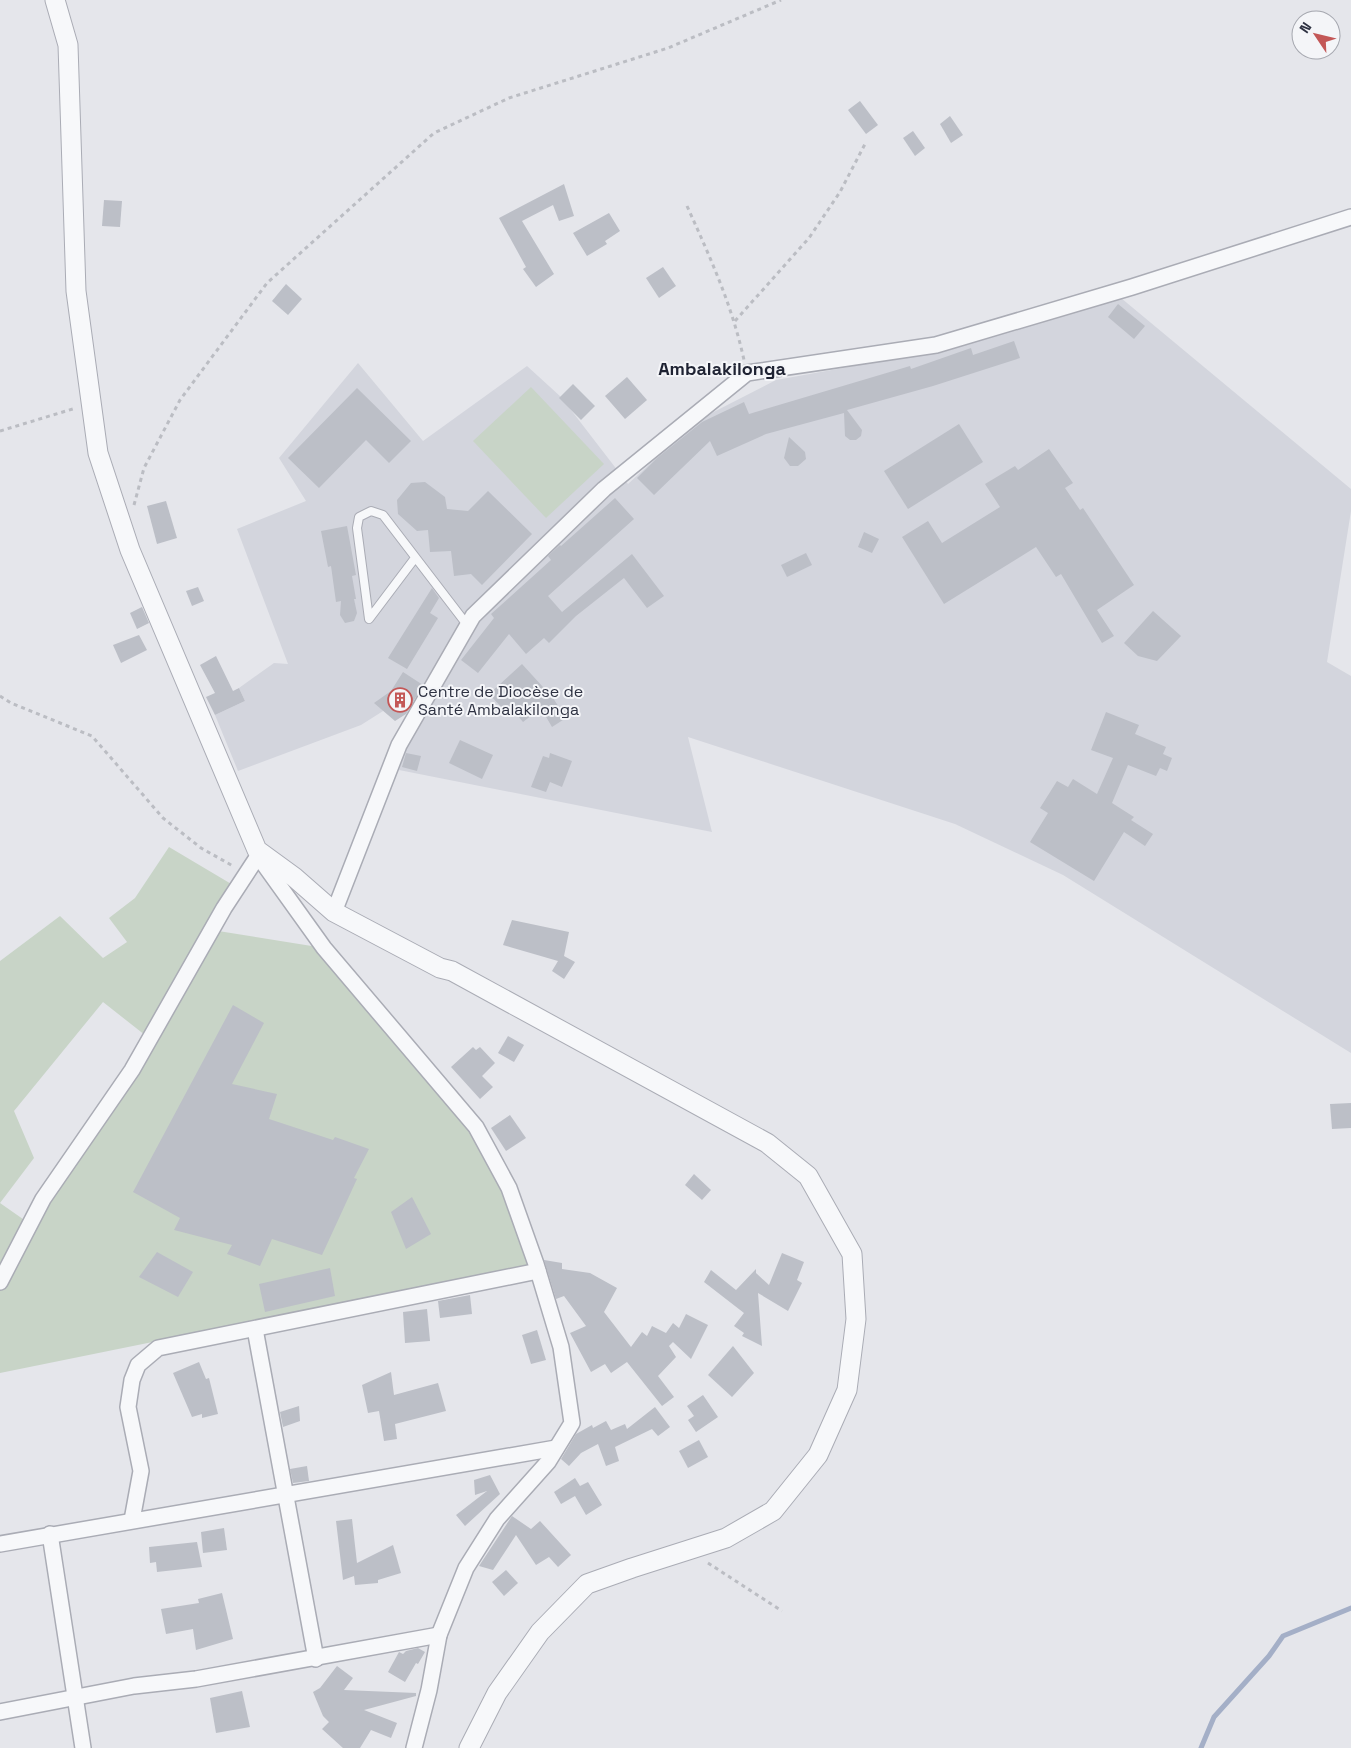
<svg xmlns="http://www.w3.org/2000/svg" width="1351" height="1748" viewBox="0 0 1351 1748" font-family="'Space Grotesk',sans-serif">
	<rect width="100%" height="100%" fill="#e5e6eb"/>
	<path fill="#d3d5dd" d="M1121,298L1351,489V511L1327,662L1351,676V1053L1063,875L955,824L688,737L712,832L399,770L409,739L430,705L410,694L361,725L238,771L215,715L245,701L239,688L274,663L288,664L237,529L306,501L279,458L358,363L423,441L527,366L561,397L628,484L696,421L776,380L938,351Z"/>
	<g fill="#c8d4c7" fill-rule="evenodd">
		<path d="M531,387L604,464L546,518L473,441Z"/>
		<path d="M169,847L238,888L212,930L324,948L476,1127L536,1264L0,1373V961L60,916L103,958L127,942L109,918L135,898ZM103,1002L150,1039L30,1224L0,1203L34,1158L14,1111Z"/>
	</g>
	<g fill="none" stroke-linecap="round" stroke-linejoin="round">
		<path stroke="#a4afc7" stroke-width="5" d="M1201,1748L1214,1717L1269,1656L1283,1636L1351,1608"/>
	</g>
	<g fill="#bcbfc7">
		<path d="M860,101L878,125L866,134L848,110Z"/>
		<path d="M950,116L963,135L951,143L940,124Z"/>
		<path d="M913,131L925,148L915,156L903,138Z"/>
		<path d="M564,184L574,216L559,221L553,205L522,221L554,274L536,287L523,269L526,267L499,218Z"/>
		<path d="M104,200L122,201L120,227L102,226Z"/>
		<path d="M609,213L620,231L605,241L607,244L587,256L573,233Z"/>
		<path d="M663,267L676,286L659,298L646,278Z"/>
		<path d="M286,284L302,299L288,315L272,301Z"/>
		<path d="M1118,304L1145,326L1134,339L1108,317Z"/>
		<path d="M1014,341L1020,358L933,386L847,410L862,430L861,436L856,440H850L845,436L844,413L766,434L717,456L710,441L654,495L637,478L657,458L702,422L744,402L749,414L910,366L911,369L971,348L973,355Z"/>
		<path d="M627,377L647,400L625,419L605,396Z"/>
		<path d="M573,384L595,406L581,420L559,398Z"/>
		<path d="M357,388L411,441L389,463L366,440L319,488L288,458Z"/>
		<path d="M959,424L983,462L908,509L884,471Z"/>
		<path d="M789,437L805,452L806,459L798,466H790L784,458Z"/>
		<path d="M1049,449L1073,483L1065,488L1080,510L1083,508L1134,585L1097,610L1114,636L1102,643L1061,574L1056,577L1036,547L944,604L902,537L928,521L942,543L1000,507L985,484L1015,466L1018,470Z"/>
		<path d="M425,482L445,497L447,509L468,511L488,491L532,534L482,585L471,574L454,576L451,551L430,552L428,530L417,531L398,514L397,500L411,483Z"/>
		<path d="M615,498L634,519L548,596L562,612L632,554L664,596L647,608L624,578L576,616L549,643L544,638L526,654L509,634L478,673L461,660L494,618L491,614L551,560L548,556L560,545L561,546Z"/>
		<path d="M166,501L177,538L157,544L147,506Z"/>
		<path d="M347,526L356,575L352,576L356,599H354L357,613L354,621L345,623L340,615L341,601L336,602L331,566L328,567L321,531Z"/>
		<path d="M864,532L879,539L872,553L858,547Z"/>
		<path d="M806,553L812,565L787,577L781,565Z"/>
		<path d="M198,587L204,601L192,606L186,591Z"/>
		<path d="M432,588L439,598L430,613L438,618L407,669L388,658Z"/>
		<path d="M142,607L149,623L137,629L130,613Z"/>
		<path d="M1153,611L1181,636L1157,661L1138,656L1124,643Z"/>
		<path d="M139,635L147,650L121,663L113,645Z"/>
		<path d="M216,656L233,691L239,688L245,701L215,715L206,697L215,693L200,665Z"/>
		<path d="M522,664L553,698L566,718L552,727L542,710L534,717L532,715L523,722L510,707L505,711L489,694Z"/>
		<path d="M403,672L423,685L406,714L395,721L374,703L391,691Z"/>
		<path d="M1106,712L1139,725L1135,734L1166,747L1163,754L1172,758L1167,771L1160,768L1156,776L1128,765L1112,803L1134,817L1131,820L1153,834L1145,846L1124,832L1094,881L1030,842L1048,813L1040,808L1057,781L1068,787L1073,779L1097,794L1113,758L1091,750Z"/>
		<path d="M460,740L493,755L482,779L449,763Z"/>
		<path d="M406,753L421,756L417,771L402,767Z"/>
		<path d="M550,753L572,761L562,787L550,782L546,792L531,787L543,756L549,758Z"/>
		<path d="M512,920L569,932L564,956L575,962L564,979L552,971L558,961L503,945Z"/>
		<path d="M233,1005L264,1023L232,1084L277,1094L269,1119L333,1140L335,1137L369,1149L354,1178L357,1179L322,1255L272,1239L260,1266L227,1254L232,1245L174,1230L180,1218L133,1192Z"/>
		<path d="M508,1036L524,1045L514,1062L498,1053Z"/>
		<path d="M473,1047L476,1050L480,1047L495,1063L482,1076L493,1087L480,1099L451,1067Z"/>
		<path d="M1351,1103V1128L1332,1129L1330,1104Z"/>
		<path d="M510,1115L526,1138L506,1151L491,1128Z"/>
		<path d="M694,1174L711,1190L702,1200L685,1185Z"/>
		<path d="M412,1197L431,1234L406,1249L391,1212Z"/>
		<path d="M157,1252L193,1272L178,1297L139,1277Z"/>
		<path d="M782,1253L804,1262L797,1280L802,1283L788,1311L758,1293L762,1346L742,1336L744,1333L734,1326L744,1313L704,1282L711,1270L736,1290L756,1269V1273L769,1285Z"/>
		<path d="M544,1260L562,1263V1269L590,1273L617,1288L604,1312L631,1347L642,1332L647,1336L652,1326L666,1333L673,1323L679,1328L686,1314L708,1325L691,1359L673,1342L669,1346L676,1357L658,1376L674,1397L662,1406L627,1362L611,1373L605,1364L591,1372L570,1333L586,1326L564,1296L556,1299Z"/>
		<path d="M330,1268L335,1296L265,1312L259,1284Z"/>
		<path d="M470,1295L472,1314L440,1318L438,1301Z"/>
		<path d="M427,1309L430,1341L405,1343L403,1312Z"/>
		<path d="M537,1330L546,1360L531,1364L522,1335Z"/>
		<path d="M733,1346L754,1373L732,1397L708,1375Z"/>
		<path d="M199,1362L206,1379L209,1378L218,1414L202,1418V1414L192,1417L173,1373Z"/>
		<path d="M391,1372L394,1395L438,1383L446,1411L395,1424L397,1439L384,1441L379,1411L368,1413L362,1385Z"/>
		<path d="M703,1395L718,1417L696,1432L688,1420L694,1416L687,1406Z"/>
		<path d="M299,1406L300,1421L283,1427L280,1412Z"/>
		<path d="M655,1407L670,1427L658,1436L652,1429L615,1447L619,1461L606,1466L598,1444L581,1453L569,1466L561,1459L576,1434L592,1425L593,1428L606,1421L611,1430L625,1424L627,1429Z"/>
		<path d="M699,1440L708,1457L688,1468L679,1451Z"/>
		<path d="M307,1466L309,1481L293,1483L290,1469Z"/>
		<path d="M490,1475L500,1494L465,1526L456,1515L487,1491L475,1495L474,1480Z"/>
		<path d="M575,1478L580,1486L588,1482L602,1505L586,1515L575,1496L561,1504L554,1492Z"/>
		<path d="M512,1516L531,1529L540,1521L571,1555L558,1567L549,1557L536,1565L516,1535L493,1570L479,1566Z"/>
		<path d="M352,1519L357,1563L393,1545L401,1573L378,1580V1583L355,1585L354,1576L343,1580L336,1521Z"/>
		<path d="M224,1528L227,1550L203,1553L201,1532Z"/>
		<path d="M197,1542L202,1567L157,1572L156,1562L150,1563L149,1547Z"/>
		<path d="M506,1570L518,1583L504,1596L492,1582Z"/>
		<path d="M222,1593L233,1639L196,1650L193,1629L166,1634L161,1609L199,1603L198,1599Z"/>
		<path d="M418,1648L425,1652L418,1664L416,1663L405,1682L388,1672L399,1652L403,1654L406,1651Z"/>
		<path d="M337,1666L353,1678L344,1690L416,1693V1696L364,1710L397,1723L391,1738L371,1730L360,1748H343L322,1729L329,1722L323,1716L313,1692L320,1688Z"/>
		<path d="M242,1691L250,1727L216,1733L210,1698Z"/>
	</g>
	<g fill="none" stroke-linecap="round" stroke-linejoin="round">
		<g stroke="#aaacb5" stroke-width="10">
			<path id="service" d="M415,558L369,619L357,528L359,517L371,511L383,515L468,626"/>
		</g>
		<g stroke="#aaacb5" stroke-width="18">
			<g id="minor">
				<path d="M258,852V856L324,948L476,1127L509,1188L536,1264L561,1347L572,1423L548,1462L497,1519L466,1568L439,1635L429,1690L414,1748"/>
				<path d="M334,912L399,745L473,616L604,489L747,373L936,345L1132,287L1351,217"/>
				<path d="M0,1282L43,1199L132,1070L224,908L258,856"/>
				<path d="M255,1329L316,1659"/>
				<path d="M132,1520L141,1471L128,1407L132,1380L138,1365L158,1348L538,1271"/>
				<path d="M50,1534L83,1748"/>
				<path d="M0,1544L556,1448"/>
				<path d="M0,1712L134,1686L196,1679L439,1635"/>
			</g>
		</g>
		<g stroke="#aaacb5" stroke-width="21">
			<path id="tertiary" d="M55,0L68,45L76,291L98,453L130,550L257,850L294,877L334,912L440,968L452,971L767,1143L808,1176L852,1254L856,1319L847,1390L818,1455L773,1511L726,1538L632,1568L587,1584L540,1632L497,1693L469,1748"/>
		</g>
		<g stroke="#bbbdc3" stroke-width="3" stroke-dasharray="4 4" stroke-linecap="butt">
			<path d="M687,206C710,257 732,305 744,360"/>
			<path d="M735,321L809,238L840,192L865,144"/>
			<path d="M0,431L76,408"/>
			<path d="M134,505L144,468L180,400L267,283L434,133L509,98L668,48L781,0"/>
			<path d="M0,696L11,703L92,736L163,818L201,848L233,866"/>
			<path d="M708,1563L782,1611"/>
		</g>
		<use href="#service" stroke="#f7f8fa" stroke-width="8"/>
		<use href="#minor" stroke="#f7f8fa" stroke-width="15"/>
		<use href="#tertiary" stroke="#f7f8fa" stroke-width="19"/>
	</g>
	<defs>
		<g id="building-ring" transform="scale(1.25)"><circle r="9.5" fill="#f4f5f8" stroke="#c35757" stroke-width="1.5"/><path d="M-4-6H4V6H1V3H-1V6H-4ZM-2.5-4.3h1.7v1.8h-1.7ZM.8-4.3h1.7v1.8H.8ZM-2.5-1h1.7V.8h-1.7ZM.8-1h1.7V.8H.8Z" fill="#c35757"/></g>
	</defs>
	<g fill-rule="evenodd">
		<use href="#building-ring" x="400" y="700"/>
	</g>
	<g text-anchor="middle" dominant-baseline="central" stroke-width="4" stroke-linejoin="round" paint-order="stroke">
		<g font-size="16" fill="#2e3242" stroke="#f4f5f8" text-anchor="start">
			<text x="418" y="691">Centre de Diocèse de<tspan x="418" dy="18">Santé Ambalakilonga</tspan></text>
		</g>
		<g font-size="18" font-weight="bold" fill="#1f2333" stroke="#f4f5f8">
			<text x="722" y="368">Ambalakilonga</text>
		</g>
	</g>
	<g transform="translate(1316 35) rotate(305)"><circle r="24" fill="#f4f5f8" stroke="#a5a7af"/>
	<path d="M0-4L9 19L0 12L-9 19Z" fill="#c35757"/>
	<text y="-8" font-size="14" font-weight="bold" text-anchor="middle" fill="#2e3242">N</text>
	</g>
</svg>
